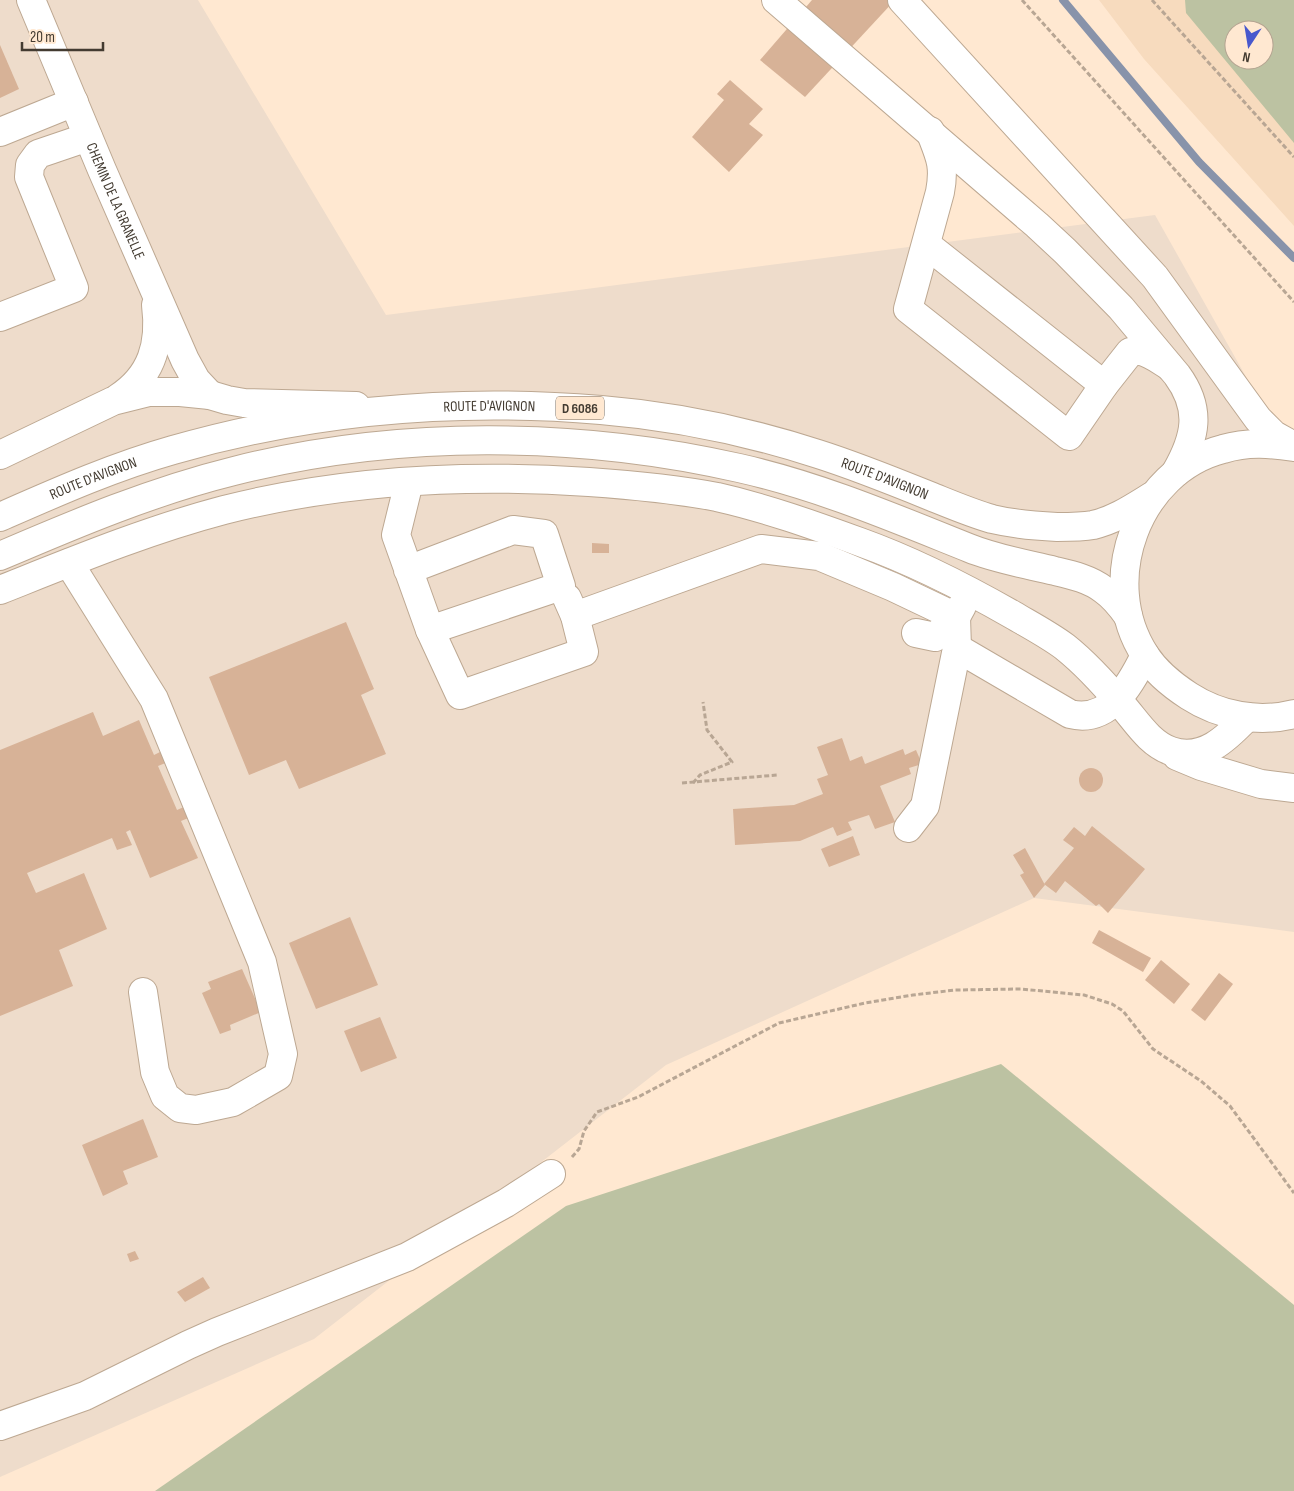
<svg xmlns="http://www.w3.org/2000/svg" width="1294" height="1491" viewBox="0 0 1294 1491" font-family="'Sofia Sans Condensed',sans-serif">
	<rect width="100%" height="100%" fill="#ffe8d1"/>
	<path fill="#f7dbbe" fill-rule="evenodd" d="M1099,0H1294V226L1144,59ZM1234,30H1264V60H1234Z"/>
	<path fill="#eedccb" d="M0,0H198L386,315L1155,215L1294,462V932L1034,898L666,1065L314,1339L0,1477Z"/>
	<g fill="#bcc2a2" fill-rule="evenodd">
		<path d="M1185,0H1294V143L1186,13ZM1234,30H1264V60H1234Z"/>
		<path d="M1001,1064L1294,1305V1491H155L566,1206Z"/>
	</g>
	<g fill="none" stroke-linecap="round" stroke-linejoin="round">
		<path stroke="#8893aa" stroke-width="8" d="M1063,0L1199,162L1294,258"/>
	</g>
	<g fill="#d7b297">
		<path d="M812,0H895L805,97L760,60Z"/>
		<path d="M0,45L19,89L0,98Z"/>
		<path d="M730,80L763,109L749,124L763,135L729,172L692,137L724,100L717,94Z"/>
		<path d="M592,543L609,544V553H592Z"/>
		<path d="M346,622L374,689L361,695L386,754L299,789L286,760L249,775L209,677Z"/>
		<path d="M93,712L103,736L139,720L154,755L168,748L173,760L158,766L177,810L193,803L198,814L181,821L198,858L150,878L130,830L126,832L132,845L117,850L112,838L27,873L36,893L84,873L107,929L59,950L73,986L0,1016V750Z"/>
		<path d="M842,738L850,761L862,756L865,764L903,749L905,755L916,750L922,764L909,768L911,774L880,786L895,822L875,829L869,815L848,822L852,830L837,836L833,827L800,841L735,845L733,809L794,805L823,794L817,779L828,775L817,747Z"/>
		<circle cx="1091" cy="780" r="12"/>
		<path d="M1092,826L1145,869L1108,913L1099,904L1096,906L1065,881L1056,893L1044,884L1074,848L1063,840L1074,827L1085,836Z"/>
		<path d="M853,836L860,855L829,867L821,849Z"/>
		<path d="M1025,848L1045,885L1034,898L1020,875L1024,873L1013,855Z"/>
		<path d="M350,917L378,985L316,1009L289,943Z"/>
		<path d="M1099,930L1151,958L1143,972L1092,943Z"/>
		<path d="M1161,960L1190,984L1174,1004L1145,980Z"/>
		<path d="M242,969L261,1012L230,1025L231,1030L220,1034L202,993L211,989L208,982Z"/>
		<path d="M1219,973L1233,984L1205,1021L1191,1010Z"/>
		<path d="M380,1017L397,1058L361,1072L344,1031Z"/>
		<path d="M143,1119L158,1157L123,1171L128,1184L103,1196L82,1145Z"/>
		<path d="M135,1251L139,1259L130,1262L127,1254Z"/>
		<path d="M203,1277L210,1288L185,1302L177,1292Z"/>
	</g>
	<g fill="none" stroke-linecap="round" stroke-linejoin="round">
		<g stroke="#bda892" stroke-width="30">
			<g id="minor">
				<path id="s1" d="M31,0L102,170L185,360L196,380L210,395"/>
				<path d="M930,131C940,157 945,165 940,192L908,309L1069,436L1104,385L1130,352C1143,347 1158,359 1169,366"/>
				<path d="M0,132L74,102"/>
				<path d="M927,245L1104,385"/>
				<path d="M0,317L74,288L29,177L30,165L38,154L88,137"/>
				<path d="M118,398C152,376 161,344 156,305"/>
				<path d="M0,455L113,401L149,392H180L210,395L227,400L244,403L356,406"/>
				<path d="M69,563L154,699L262,962L283,1054L278,1076L233,1102L196,1110L180,1108L165,1096L155,1072L143,992"/>
				<path d="M408,570L513,530L544,534L561,586L430,630L396,535L409,482"/>
				<path d="M0,590C73,561 148,530 224,510C342,480 468,474 589,482C632,485 675,489 717,497C766,508 813,525 860,542C913,561 964,587 1013,615C1030,625 1049,635 1065,647C1085,663 1106,686 1122,705C1137,722 1149,743 1171,751C1203,762 1227,738 1247,717"/>
				<path d="M575,616L761,549L819,556L893,587L956,617L957,648L925,806L908,828"/>
				<path d="M430,630L460,695L584,652L575,616L567,598"/>
				<path d="M916,633L935,637L956,617L962,606"/>
				<path d="M957,648L1070,714C1109,724 1131,684 1145,655"/>
				<path d="M1177,756L1201,766L1261,784L1294,788"/>
				<path d="M0,1426L85,1396L188,1345L217,1332L407,1257L506,1203L551,1174"/>
			</g>
		</g>
		<g stroke="#bda892" stroke-width="30">
			<g id="major">
				<path d="M1294,447C1269,443 1247,442 1223,449C1137,471 1097,581 1145,655C1156,672 1172,685 1189,696C1220,716 1258,723 1294,714"/>
				<path id="s2" d="M0,517C57,492 113,467 173,450C312,410 457,398 601,410C675,416 747,431 818,454C856,466 893,481 930,496C950,504 971,513 992,519C1013,524 1035,526 1057,527C1069,527 1082,527 1093,525C1115,520 1134,507 1152,496"/>
				<path d="M0,556C77,523 153,491 234,471C396,430 577,431 739,468C819,486 894,518 969,548C996,559 1026,564 1055,571C1072,575 1090,579 1104,590C1114,597 1121,606 1128,616"/>
			</g>
		</g>
		<g stroke="#bda892" stroke-width="30">
			<g id="highway">
				<path d="M776,0L1037,225L1065,251L1121,308L1177,375C1202,409 1196,437 1176,472"/>
				<path d="M902,0L1155,277L1258,419L1274,435L1294,446"/>
			</g>
		</g>
		<g stroke="#b8a694" stroke-width="3" stroke-dasharray="5 2.5" stroke-linecap="butt">
			<path d="M1022,0L1294,302"/>
			<path d="M1152,0L1294,157"/>
			<path d="M682,783L777,775"/>
			<path d="M693,783L700,775L732,762L707,730L703,702"/>
			<path d="M572,1157L579,1149L584,1131L597,1112L638,1097L779,1023L865,1003L913,995L955,990L1021,989L1084,995L1112,1004L1123,1011L1153,1049L1201,1081L1230,1106L1294,1193"/>
		</g>
		<use href="#minor" stroke="#fff" stroke-width="28"/>
		<use href="#major" stroke="#fff" stroke-width="28"/>
		<use href="#highway" stroke="#fff" stroke-width="28"/>
	</g>
	<g text-anchor="middle" dominant-baseline="central" stroke-width="5" stroke-linejoin="round" paint-order="stroke">
		<rect fill="#ffe8d1" stroke="#7b6f61" stroke-width="1" x="556" y="396.5" width="48" height="23" rx="4"/>
		<g font-size="14" font-weight="bold" fill="#433b31">
			<text x="580" y="408">D 6086</text>
		</g>
		<g font-size="15" fill="#433b31" stroke="#ffe8d1">
			<text stroke="none"><textPath href="#s1" startOffset="218">CHEMIN DE LA GRANELLE</textPath></text>
			<text stroke="none"><textPath href="#s2" startOffset="506">ROUTE D'AVIGNON</textPath></text>
			<text stroke="none"><textPath href="#s2" startOffset="101">ROUTE D'AVIGNON</textPath></text>
			<text stroke="none"><textPath href="#s2" startOffset="911">ROUTE D'AVIGNON</textPath></text>
		</g>
	</g>
	<g transform="translate(1249 45) rotate(192)"><circle r="24" fill="#ffe8d1" stroke="#b4a391"/>
	<path d="M0-4L9 19L0 12L-9 19Z" fill="#4858cd"/>
	<text y="-8" font-size="14" font-weight="bold" text-anchor="middle" fill="#433b31">N</text>
	</g>
	<path d="M22 42v8h81v-8" fill="none" stroke="#433b31" stroke-width="2.5"/>
	<text x="30" y="42" font-size="15" fill="#433b31" stroke="#ffe8d1" stroke-width="4" paint-order="stroke">20 m</text>
</svg>
